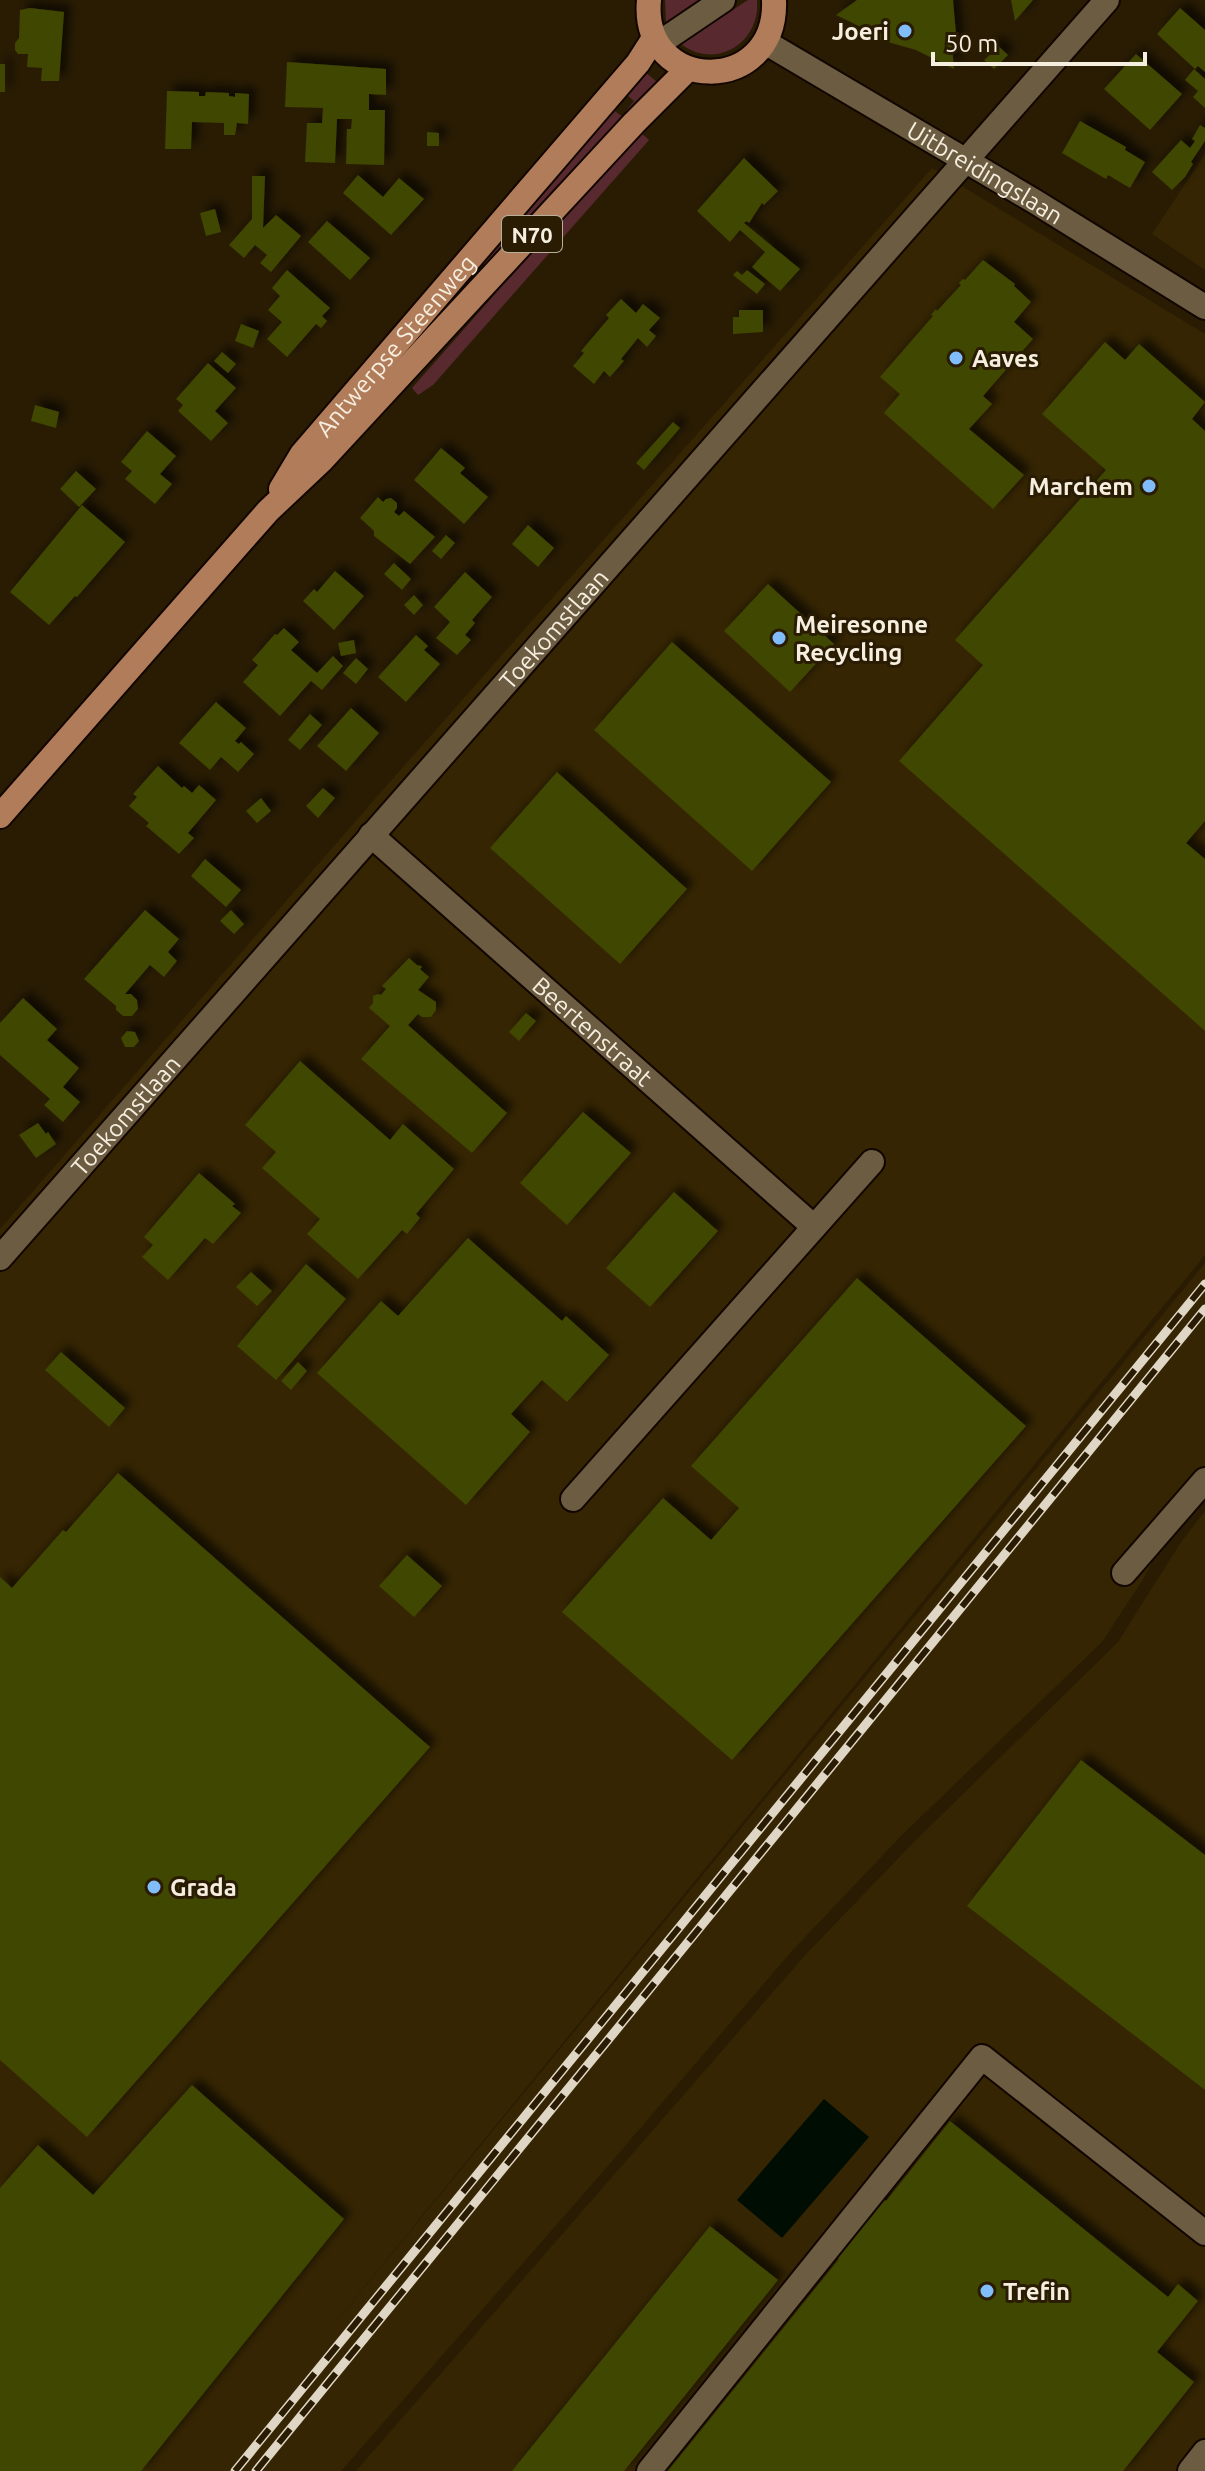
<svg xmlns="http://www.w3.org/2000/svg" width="1205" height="2471" viewBox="0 0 1205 2471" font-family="Ubuntu,sans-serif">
	<defs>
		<filter id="shadow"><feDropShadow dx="7" dy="-7" stdDeviation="4" flood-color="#0009"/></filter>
	</defs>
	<rect width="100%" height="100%" fill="#291c03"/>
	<g fill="#352502">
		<path d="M1205,154V270L1152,234Z"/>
		<path d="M932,168L1205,334V1255L312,2351L1205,1263V1494L1163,1542L1142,1581L1102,1642L901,1836L791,1952L608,2166L341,2471H0V1229L388,784Z"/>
		<path d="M1205,1511V2471H356L808,1952L914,1842L1118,1642L1181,1542Z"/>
	</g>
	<g fill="#582a2f">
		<path d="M665,0H700L666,22Z"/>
		<path d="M748,0H757C761,42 716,71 681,44Z"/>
		<path d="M644,71L657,82L629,114L626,111L634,101L625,93Z"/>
		<path d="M620,98L623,101L615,111L625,119L487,267L479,259Z"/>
		<path d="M639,131L649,140L433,385L418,395L412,388Z"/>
	</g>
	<path fill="#000d02" d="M824,2099L869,2137L782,2238L737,2200Z"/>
	<g fill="#404600" filter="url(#shadow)">
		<path d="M857,0H953L957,45L952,46L954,69L916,50L870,37L869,31L836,15Z"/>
		<path d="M1011,0H1033L1015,21Z"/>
		<path d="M30,8L64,12L59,81H41L42,68L27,67L28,54H18L15,50V43L19,38L20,10Z"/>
		<path d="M1180,8L1205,30V72L1198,66L1195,69L1157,34Z"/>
		<path d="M995,43L1008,55L994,69L984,60L991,54L987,50Z"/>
		<path d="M1136,54L1182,94L1150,130L1104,89Z"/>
		<path d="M287,62L386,69V95L369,94V110H385L384,165L346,164L347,129H351L352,119H337L335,163L305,162L307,123H322L323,108L285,107Z"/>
		<rect x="0" y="64" width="5" height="28"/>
		<path d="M1194,69L1205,79V108L1193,97L1198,91L1185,80Z"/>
		<path d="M167,91L199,92V96H205L206,92L229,93V96L235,97V93L249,94L248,124L237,123L235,135H224V123L192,122L191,149H165Z"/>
		<path d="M1080,121L1126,147L1125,150L1145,162L1130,188L1108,175L1106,179L1062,153Z"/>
		<path d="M1200,125L1205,128V141L1191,162L1193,164L1185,177L1172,190L1152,172L1181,140L1190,148L1195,141L1192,139Z"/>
		<path d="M427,132L439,133V146H427Z"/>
		<path d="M744,158L778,191L764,205L762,203L749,223L747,221L744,223L800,269L780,291L752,267L765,252L740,230L730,242L697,211Z"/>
		<path d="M358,175L383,197L399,178L424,199L391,235L343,193Z"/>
		<path d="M252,176H265L263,228L276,215L301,236L271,272L260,263L267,255L255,245L244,258L229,245L252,219Z"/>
		<path d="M215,209L221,232L206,236L200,213Z"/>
		<path d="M327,221L370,258L350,280L308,242Z"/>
		<path d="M983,260L1015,284L1014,286L1031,302L1014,322L1033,339L983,396L992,404L969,429L1024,475L993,509L884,413L900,394L880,377L933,316L931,315L936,309L937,311L961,285L959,283L963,279L965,280Z"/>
		<path d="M287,270L330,308L322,316L327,321L321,328L316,324L287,357L267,339L282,322L268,310L280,296L272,288Z"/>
		<path d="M747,270L765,284L757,294L733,275L737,271L742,275Z"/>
		<path d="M621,299L636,313L643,304L660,318L649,330L656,336L647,347L638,338L621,359L624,361L610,377L604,371L594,384L573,366L584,353L581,351L609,318L606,315Z"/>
		<path d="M739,310H763V332L733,334V317H739Z"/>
		<path d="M241,324L259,331L253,348L235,341Z"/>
		<path d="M1105,342L1125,360L1139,344L1205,402L1192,419L1205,431V821L1186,843L1205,859V1031L899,761L983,665L955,640L1106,470L1042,414Z"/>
		<path d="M222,352L236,364L228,373L214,361Z"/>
		<path d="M208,363L236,388L215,411L228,423L211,441L178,411L183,405L176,399Z"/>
		<path d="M35,405L59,412L56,428L31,421Z"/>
		<path d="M673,422L680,428L644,470L636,463Z"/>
		<path d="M147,431L176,456L160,474L172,484L155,504L125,479L132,471L121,462Z"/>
		<path d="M441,448L465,468L460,473L488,497L464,524L414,480Z"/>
		<path d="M76,471L96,489L79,507L60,489Z"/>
		<path d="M378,497L383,502L386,499L391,498L397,503V508L394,512L399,516L404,511L435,537L410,564L374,536V531L360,518Z"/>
		<path d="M82,505L125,542L77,597L75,596L49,625L10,592Z"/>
		<path d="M528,525L554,548L538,567L512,544Z"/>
		<path d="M446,535L455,543L441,559L432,551Z"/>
		<path d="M394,563L411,579L402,590L384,574Z"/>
		<path d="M335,571L364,596L334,630L303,601L314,589L317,592Z"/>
		<path d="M465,572L492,597L472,620L475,623L465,635L471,640L457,655L436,638L450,622L434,607Z"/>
		<path d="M768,584L834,644L790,692L724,631Z"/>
		<path d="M414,595L423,605L414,615L404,605Z"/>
		<path d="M284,628L299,642L291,650L317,673L333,656L343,666L322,690L311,681L280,716L243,682L258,665L252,660L275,634L277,635Z"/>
		<path d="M416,635L428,646L424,650L440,664L406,702L378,677Z"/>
		<path d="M354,640L356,653L341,656L338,643Z"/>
		<path d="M672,642L831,782L752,871L594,730Z"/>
		<path d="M356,658L368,669L356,684L343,673Z"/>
		<path d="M216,702L246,728L235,741L239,744L241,742L254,754L238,772L221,757L210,770L179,743Z"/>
		<path d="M351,708L379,733L346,771L317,746Z"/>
		<path d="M310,714L322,725L300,750L288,740Z"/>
		<path d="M158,766L182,788L184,786L192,793L199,785L216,800L188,833L194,838L179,854L146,826L149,823L129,806L137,797L133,794Z"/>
		<path d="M557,772L687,889L620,964L490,848Z"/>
		<path d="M323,788L335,798L318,818L306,806Z"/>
		<path d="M261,798L271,811L257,823L246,811Z"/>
		<path d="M205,859L241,890L226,907L191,876Z"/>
		<path d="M145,910L179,939L168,952L177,961L164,977L150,965L125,994H131L137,1000L138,1009L132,1016H123L116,1010V1006L84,979Z"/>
		<path d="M231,910L244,924L234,934L220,921Z"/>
		<path d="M409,958L418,966L419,965L422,967L420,969L429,977L418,990L436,1002V1010L431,1017H422L418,1014L408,1025L507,1113L472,1153L361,1059L390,1026L369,1008L373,1003V996L378,994L381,995L386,989L382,986Z"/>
		<path d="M23,998L57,1029L47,1040L79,1068L63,1087L80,1102L63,1122L44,1105L50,1099L0,1055V1023Z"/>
		<path d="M526,1013L536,1021L519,1041L509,1032Z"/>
		<path d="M127,1031L135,1032L139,1041L134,1047H125L121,1038Z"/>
		<path d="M300,1061L390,1140L403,1124L454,1169L416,1214L420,1218L407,1234L402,1230L358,1279L307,1234L320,1219L262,1168L276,1152L245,1125Z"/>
		<path d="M583,1112L631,1153L567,1225L520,1183Z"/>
		<path d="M38,1123L46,1134L48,1132L56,1144L36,1158L19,1135Z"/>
		<path d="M199,1173L235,1204L232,1206L241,1213L213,1244L205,1238L168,1280L142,1257L153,1245L144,1237Z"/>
		<path d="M674,1192L718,1231L650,1307L606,1268Z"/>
		<path d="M468,1238L562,1321L566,1316L609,1355L567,1402L542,1380L511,1414L530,1432L466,1505L317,1373L381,1301L398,1316Z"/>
		<path d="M306,1264L346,1299L276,1380L237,1346Z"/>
		<path d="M251,1272L272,1291L257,1306L236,1287Z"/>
		<path d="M857,1278L1026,1426L732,1760L562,1612L663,1498L711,1540L739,1508L691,1466Z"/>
		<path d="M61,1352L125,1408L109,1427L45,1370Z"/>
		<path d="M298,1362L307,1371L291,1390L281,1381Z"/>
		<path d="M118,1473L430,1747L87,2137L0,2060V1577L12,1588L63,1530L66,1532Z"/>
		<path d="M407,1555L442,1586L414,1617L379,1586Z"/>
		<path d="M1081,1760L1205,1855V2090L967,1906Z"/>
		<path d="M192,2085L344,2219L141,2471H0V2188L38,2145L93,2195Z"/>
		<path d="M950,2121L1168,2297L1178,2284L1198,2301L1157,2352L1194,2382L1123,2471H668L839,2259L828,2250L875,2192L886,2201Z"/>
		<path d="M710,2226L778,2280L624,2471H512Z"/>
	</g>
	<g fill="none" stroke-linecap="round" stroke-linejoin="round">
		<g stroke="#120600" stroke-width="28">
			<g id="minor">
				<path id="s1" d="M765,42L1034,201L1205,307"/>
				<path d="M658,44L723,0"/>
				<path id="s2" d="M371,835L814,1227"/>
				<path id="s3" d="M0,1258L1107,0"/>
				<path d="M573,1499L872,1162"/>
				<path d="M1124,1573L1205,1480"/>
				<path d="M649,2471L982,2057L1205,2233"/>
				<path d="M1190,2471L1205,2452"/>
			</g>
		</g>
		<g stroke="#120600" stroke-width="28">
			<g id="major">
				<path d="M649,0C640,94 778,97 774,0"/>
				<path id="s4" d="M281,489L302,454L638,63L654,38"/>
				<path d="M0,816L268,511L321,461L634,123L687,70"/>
			</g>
		</g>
		<use href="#minor" stroke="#6b5c42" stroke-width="24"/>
		<use href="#major" stroke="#b17c5a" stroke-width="24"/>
		<g stroke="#dfd6c5" stroke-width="9">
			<g id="rail">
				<path d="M235,2471L1205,1284"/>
				<path d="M256,2471L1205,1309"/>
			</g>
		</g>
		<use href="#rail" stroke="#291c03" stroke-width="6" stroke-dasharray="18" stroke-linecap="butt"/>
	</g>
	<g fill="#81bdfa" stroke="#291c03" stroke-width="3">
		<circle cx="905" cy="31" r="8"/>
		<circle cx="956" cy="358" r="8"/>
		<circle cx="1149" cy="486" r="8"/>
		<circle cx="779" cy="638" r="8"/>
		<circle cx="154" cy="1887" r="8"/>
		<circle cx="987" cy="2291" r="8"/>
	</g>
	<g text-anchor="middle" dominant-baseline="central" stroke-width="6" stroke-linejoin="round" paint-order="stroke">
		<rect fill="#291c03" stroke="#b8af9c" stroke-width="2" x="502" y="216" width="60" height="36" rx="6"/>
		<g font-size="22" font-weight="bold" fill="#f6eede">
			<text x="532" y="234">N70</text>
		</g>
		<g font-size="24" font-weight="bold" fill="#f6eede" stroke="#291c03" text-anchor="start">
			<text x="889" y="31" text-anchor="end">Joeri</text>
			<text x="972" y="358">Aaves</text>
			<text x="1133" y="486" text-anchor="end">Marchem</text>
			<text x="795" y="624">Meiresonne<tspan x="795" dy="28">Recycling</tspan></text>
			<text x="170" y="1887">Grada</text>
			<text x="1003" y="2291">Trefin</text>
		</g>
		<g font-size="24" fill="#f6eede" stroke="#291c03">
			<text stroke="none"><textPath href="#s1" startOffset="256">Uitbreidingslaan</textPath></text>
			<text stroke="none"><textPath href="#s4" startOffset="184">Antwerpse Steenweg</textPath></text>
			<text stroke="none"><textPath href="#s3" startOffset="838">Toekomstlaan</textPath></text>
			<text stroke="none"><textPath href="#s2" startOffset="296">Beertenstraat</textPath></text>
			<text stroke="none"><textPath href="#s3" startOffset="190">Toekomstlaan</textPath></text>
		</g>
	</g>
	<path d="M933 52v12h212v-12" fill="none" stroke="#f6eede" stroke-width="4"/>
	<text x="945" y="52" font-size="24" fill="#f6eede" stroke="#291c03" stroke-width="6" paint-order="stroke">50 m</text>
</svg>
